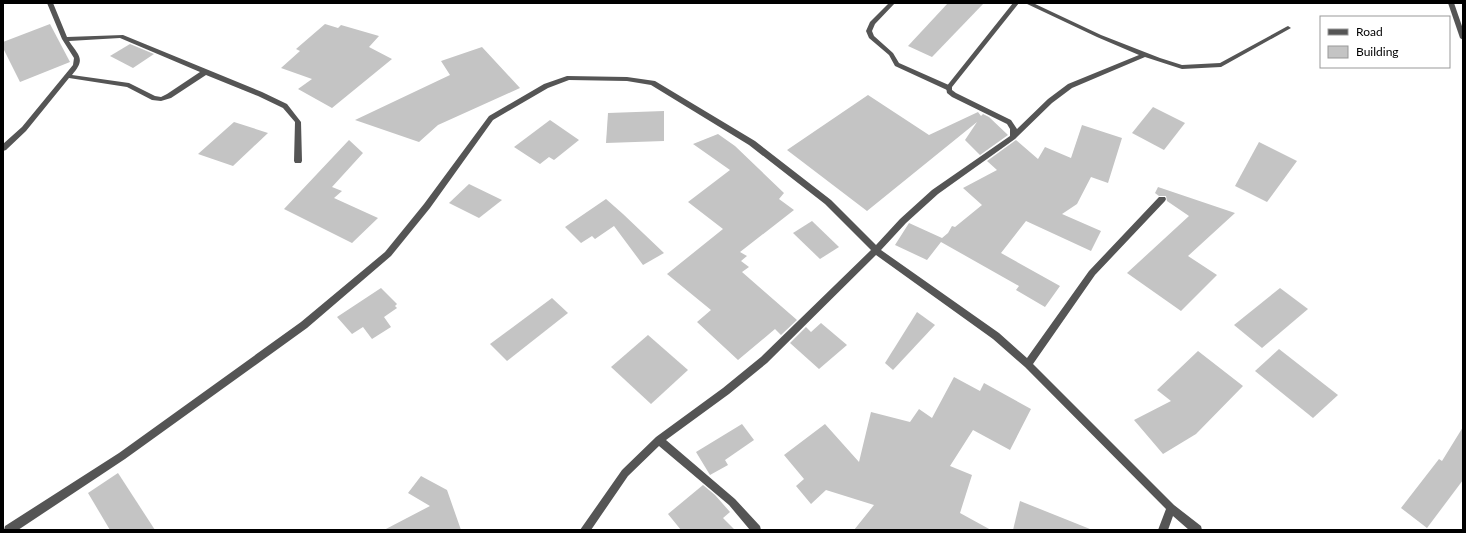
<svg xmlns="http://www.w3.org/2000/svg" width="1466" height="533" viewBox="0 0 1466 533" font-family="Lato,sans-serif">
	<rect width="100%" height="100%" fill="#fff"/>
	<g fill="#c4c4c4">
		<path d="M948,3H984L932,57L908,46Z"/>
		<path d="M50,24L70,62L20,82L3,48V42Z"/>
		<path d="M325,24L338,28L341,25L379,36L369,47L392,59L332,108L298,89L312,79L281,68L300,51L296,49Z"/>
		<path d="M130,44L154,54L133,68L110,56Z"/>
		<path d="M482,47L520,88L438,125L419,142L355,120L450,75L441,61Z"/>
		<path d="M868,95L929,135L978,112L981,116L983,114L989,117L1008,135L980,155L965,140L977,122L867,211L787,150Z"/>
		<path d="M1153,107L1185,123L1164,150L1132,133Z"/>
		<path d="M664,111V141L606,143L608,113Z"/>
		<path d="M550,120L579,140L554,160L549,157L540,164L514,147Z"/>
		<path d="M234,122L268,133L233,166L198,154Z"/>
		<path d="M1082,125L1122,138L1108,183L1091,177L1077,204L1062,214L1101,231L1091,251L1026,221L1001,253L1060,286L1045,307L1016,290L1019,286L941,242L927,260L895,245L909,223L942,238L948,233L952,226L955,227L982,205L963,188L997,170L987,161L1016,140L1038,159L1045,147L1071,158Z"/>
		<path d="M718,134L735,146L784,193L779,199L794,210L740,252L747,256L741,261L749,267L742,272L797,320L781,335L775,329L738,360L697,322L711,310L667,274L723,229L688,202L730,170L693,144Z"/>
		<path d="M349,140L363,153L332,187L342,191L334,198L378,218L352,243L284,209Z"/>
		<path d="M1259,142L1297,161L1267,202L1235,186Z"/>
		<path d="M469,184L502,200L479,218L449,203Z"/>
		<path d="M1158,187L1235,213L1188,256L1217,275L1181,311L1127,273L1189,216L1167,201L1166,196H1159L1155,193Z"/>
		<path d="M606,199L623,214L664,253L643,265L614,226L595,239L592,236L581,243L565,227Z"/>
		<path d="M812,221L839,247L820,259L793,233Z"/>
		<path d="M381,288L397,304L395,306L397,308L384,317L391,327L372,339L363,327L352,334L337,317Z"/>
		<path d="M1280,288L1308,309L1262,348L1234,325Z"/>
		<path d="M552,298L568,313L507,361L490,344Z"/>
		<path d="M917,312L935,325L893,370L885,363Z"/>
		<path d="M821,323L847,345L819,369L790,343L806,327L811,332Z"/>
		<path d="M648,335L688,370L651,404L611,367Z"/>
		<path d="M1279,349L1338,395L1313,418L1255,371Z"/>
		<path d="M1198,351L1243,386L1196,434L1163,454L1134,420L1171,401L1157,390Z"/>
		<path d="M954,377L980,391L984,383L1031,409L1010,450L973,430L950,466L972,475L960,513L991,530H854L874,505L826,490L811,504L796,486L804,479L784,455L825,424L859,462L871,412L910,422L919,409L932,418Z"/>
		<path d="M742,424L754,440L725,460L728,465L710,475L696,452Z"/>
		<path d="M1463,427V480L1427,528L1401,508L1439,459L1442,461Z"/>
		<path d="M118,473L155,530H110L88,493Z"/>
		<path d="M421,476L447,490L461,530H384L430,506L408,493Z"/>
		<path d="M703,485L715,495L730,512L723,518L735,530H681L668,514Z"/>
		<path d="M1020,501L1090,529V530H1013Z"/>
	</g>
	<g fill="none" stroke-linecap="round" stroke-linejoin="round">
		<path fill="#555" fill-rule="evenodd" d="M889,3H895L875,24L872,31L874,36L893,53L899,63L951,86V90H947L895,66L889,55L869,38L866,31L870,22Z"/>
		<g fill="#555" fill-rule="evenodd">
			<path d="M47,3H53L67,37L123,35L262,92L287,104L301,122L302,161L301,163H295L294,161L295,122L283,108L258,96L206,75L171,98L161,101L152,100L127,87L69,78L26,131L6,150L3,151V144L22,127L73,65L74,58L62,39ZM120,38L200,72L167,94L161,97L155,96L129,83L72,75C86,59 79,56 69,41Z"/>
			<path d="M1013,3H1019L952,87V90L956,93L1011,120L1017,129L1048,99L1068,84L1139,55L1097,37L1025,3H1033L1101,35L1160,58L1182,65L1220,63L1286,27L1288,26L1291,28L1221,67L1182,69L1145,57L1072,88L1052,103L1015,139L938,194L906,223L881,250L999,333L1027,358L1089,271L1159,197H1165L1166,199L1165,201L1095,275L1033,364L1174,505L1201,526L1202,530H1189L1173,516L1168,530H1158L1166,509L1025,367L993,339L876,255L767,363L729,394L666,440L735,499L760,526L761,530H750L729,505L659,446L628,476L591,530H580L622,470L656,437L723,388L761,357L871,250L825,204L749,145L651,85L627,81L569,80L548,88L493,120L430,208L391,256L307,328L125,459L18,530H4L5,526L119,453L301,322L385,252L424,204L489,116L544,84L567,76L627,77L655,81L755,141L831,200L876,245L900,219L932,190L1010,136V129L1007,124L952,97L947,93L946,87Z"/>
			<path d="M1448,3H1454L1463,29V40L1460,38Z"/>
		</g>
	</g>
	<rect width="1466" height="533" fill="none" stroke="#000000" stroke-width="8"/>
	<rect x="1320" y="16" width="130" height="52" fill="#ffffff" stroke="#999999"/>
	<rect x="1328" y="29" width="20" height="6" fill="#555555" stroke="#999999"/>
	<text x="1356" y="36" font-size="12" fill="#000000">Road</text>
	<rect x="1328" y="46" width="20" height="12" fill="#c4c4c4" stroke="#999999"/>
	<text x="1356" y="56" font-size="12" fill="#000000">Building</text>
</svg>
